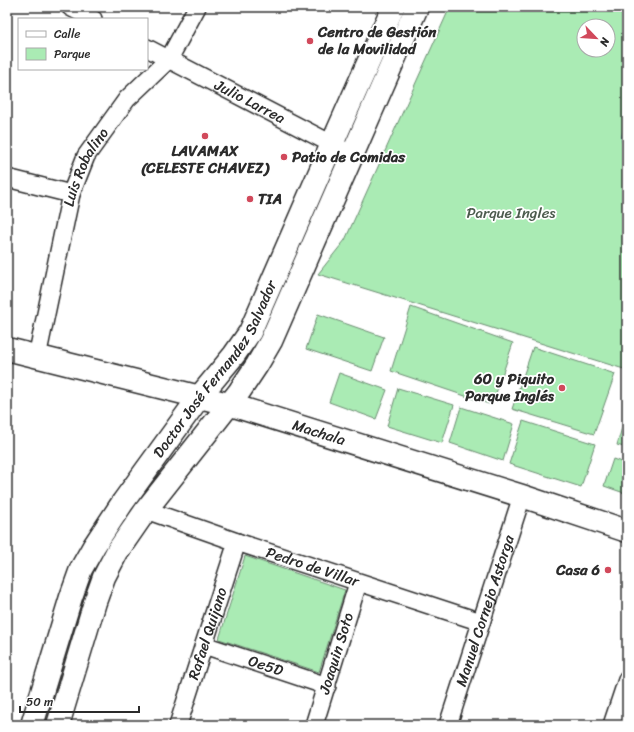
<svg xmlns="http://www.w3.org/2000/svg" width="634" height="732" viewBox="0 0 634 732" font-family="Sriracha,sans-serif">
	<rect width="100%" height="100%" fill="#fff"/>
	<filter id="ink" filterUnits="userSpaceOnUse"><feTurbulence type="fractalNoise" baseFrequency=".025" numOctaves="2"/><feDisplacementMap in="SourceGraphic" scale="8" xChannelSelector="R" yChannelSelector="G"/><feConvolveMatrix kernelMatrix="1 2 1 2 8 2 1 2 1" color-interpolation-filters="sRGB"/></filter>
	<g filter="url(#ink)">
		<g fill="#aaebb4" stroke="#6a8b70" fill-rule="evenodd">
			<path d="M450,7H627V370L318,274L345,240ZM584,26H608V50H584Z"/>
			<path d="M411,307L513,343L492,405L391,371Z"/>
			<path d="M318,314L384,337L372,371L306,349Z"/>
			<path d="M533,347L615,374L594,434L512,409Z"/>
			<path d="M339,373L387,390L376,419L329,402Z"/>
			<path d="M398,388L454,405L442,443L387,426Z"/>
			<path d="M461,407L514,424L503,461L450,443Z"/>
			<path d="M625,417L627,418V448L617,445Z"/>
			<path d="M523,421L595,444L581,487L509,464Z"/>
			<path d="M613,459L627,464V494L604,486Z"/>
			<path d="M245,556L345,590L319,672L219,639Z"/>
		</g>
		<path fill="#8cceee" stroke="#658da0" d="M627,125V152C620,143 620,134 627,125Z"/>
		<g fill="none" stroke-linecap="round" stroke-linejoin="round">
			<g stroke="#2b2b2b" stroke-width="20">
				<g id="street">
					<path d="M70,7L93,19"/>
					<path id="s1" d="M147,48L353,155"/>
					<path d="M7,178L71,194"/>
					<path id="s2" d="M37,357L71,194L86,156L127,99L169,59L197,7"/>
					<path id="s3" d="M146,510L237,542L481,622"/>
					<path id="s4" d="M204,645L327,686"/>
					<path id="s5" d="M178,725L237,542"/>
					<path id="s6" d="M314,725L358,583"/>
					<path id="s7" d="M448,725L522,496"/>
					<path d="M612,725L627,680"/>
				</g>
			</g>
			<g stroke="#2b2b2b" stroke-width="25">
				<g id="secondary">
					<path id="s8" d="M7,349L228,404L522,496L627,531"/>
				</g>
			</g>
			<g stroke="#2b2b2b" stroke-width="25">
				<g id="primary">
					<path id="s9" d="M32,725L71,597L81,569L94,546L123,502L200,396L234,355L250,332L332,144L393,7"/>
					<path d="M58,725L95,602L104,577L117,552L146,510L239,392L257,365L271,341L417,7"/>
				</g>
			</g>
			<use href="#street" stroke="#fff" stroke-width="17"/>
			<use href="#secondary" stroke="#fff" stroke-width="22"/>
			<use href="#primary" stroke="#fff" stroke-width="22"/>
		</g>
	</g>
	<g fill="#d1495b" stroke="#fff" stroke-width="1.5">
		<circle cx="310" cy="41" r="4"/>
		<circle cx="205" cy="136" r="4"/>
		<circle cx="284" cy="157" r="4"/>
		<circle cx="250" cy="199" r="4"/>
		<circle cx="562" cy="388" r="4"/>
		<circle cx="608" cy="570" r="4"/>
	</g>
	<g text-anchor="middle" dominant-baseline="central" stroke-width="3.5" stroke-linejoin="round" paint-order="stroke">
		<g font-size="15" font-weight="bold" fill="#2b2b2b" stroke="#fff" text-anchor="start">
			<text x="318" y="32">Centro de Gestión<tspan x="318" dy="17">de la Movilidad</tspan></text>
			<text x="205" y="151" text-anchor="middle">LAVAMAX<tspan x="205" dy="17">(CELESTE CHAVEZ)</tspan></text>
			<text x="292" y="157">Patio de Comidas</text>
			<text x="258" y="199">TIA</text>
			<text x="554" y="379" text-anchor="end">60 y Piquito<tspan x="554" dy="17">Parque Inglés</tspan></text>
			<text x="600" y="570" text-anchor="end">Casa 6</text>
		</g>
		<g font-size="15" fill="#2b2b2b" stroke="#fff">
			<text stroke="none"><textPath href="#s1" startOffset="116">Julio Larrea</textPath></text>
			<text stroke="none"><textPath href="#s2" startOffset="197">Luis Robalino</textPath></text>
			<text stroke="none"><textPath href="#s9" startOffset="405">Doctor José Fernandez Salvador</textPath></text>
			<text stroke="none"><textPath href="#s8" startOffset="323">Machala</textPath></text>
			<text stroke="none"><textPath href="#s3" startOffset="176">Pedro de Villar</textPath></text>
			<text stroke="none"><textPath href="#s7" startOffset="120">Manuel Cornejo Astorga</textPath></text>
			<text stroke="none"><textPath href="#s5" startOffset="96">Rafael Quijano</textPath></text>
			<text stroke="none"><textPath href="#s6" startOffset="75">Joaquin Soto</textPath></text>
			<text stroke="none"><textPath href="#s4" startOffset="65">Oe5D</textPath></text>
		</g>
		<g font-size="15" fill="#4b5b4d" stroke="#fff">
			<text x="511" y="213">Parque Ingles</text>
		</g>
	</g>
	<rect width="634" height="732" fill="none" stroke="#fff" stroke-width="24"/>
	<rect x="12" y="12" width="610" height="708" fill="none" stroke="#2b2b2b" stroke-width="1.5" filter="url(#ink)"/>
	<rect x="18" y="18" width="130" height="52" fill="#ffffff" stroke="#aaaaaa"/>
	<rect x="26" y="31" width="20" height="6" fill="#ffffff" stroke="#aaaaaa"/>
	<text x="54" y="38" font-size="12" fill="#2b2b2b">Calle</text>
	<rect x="26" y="48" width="20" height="12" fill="#aaebb4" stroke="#aaaaaa"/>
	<text x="54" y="58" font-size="12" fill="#2b2b2b">Parque</text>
	<g transform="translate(596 38) rotate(115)"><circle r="19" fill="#ffffff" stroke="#aaaaaa"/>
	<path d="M0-3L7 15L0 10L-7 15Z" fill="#d1495b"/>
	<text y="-6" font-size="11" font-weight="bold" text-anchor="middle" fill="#2b2b2b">N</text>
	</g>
	<path d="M20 706v6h119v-6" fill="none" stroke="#2b2b2b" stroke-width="2"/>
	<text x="26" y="706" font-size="12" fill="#2b2b2b" stroke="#ffffff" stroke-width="3" paint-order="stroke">50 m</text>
</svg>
